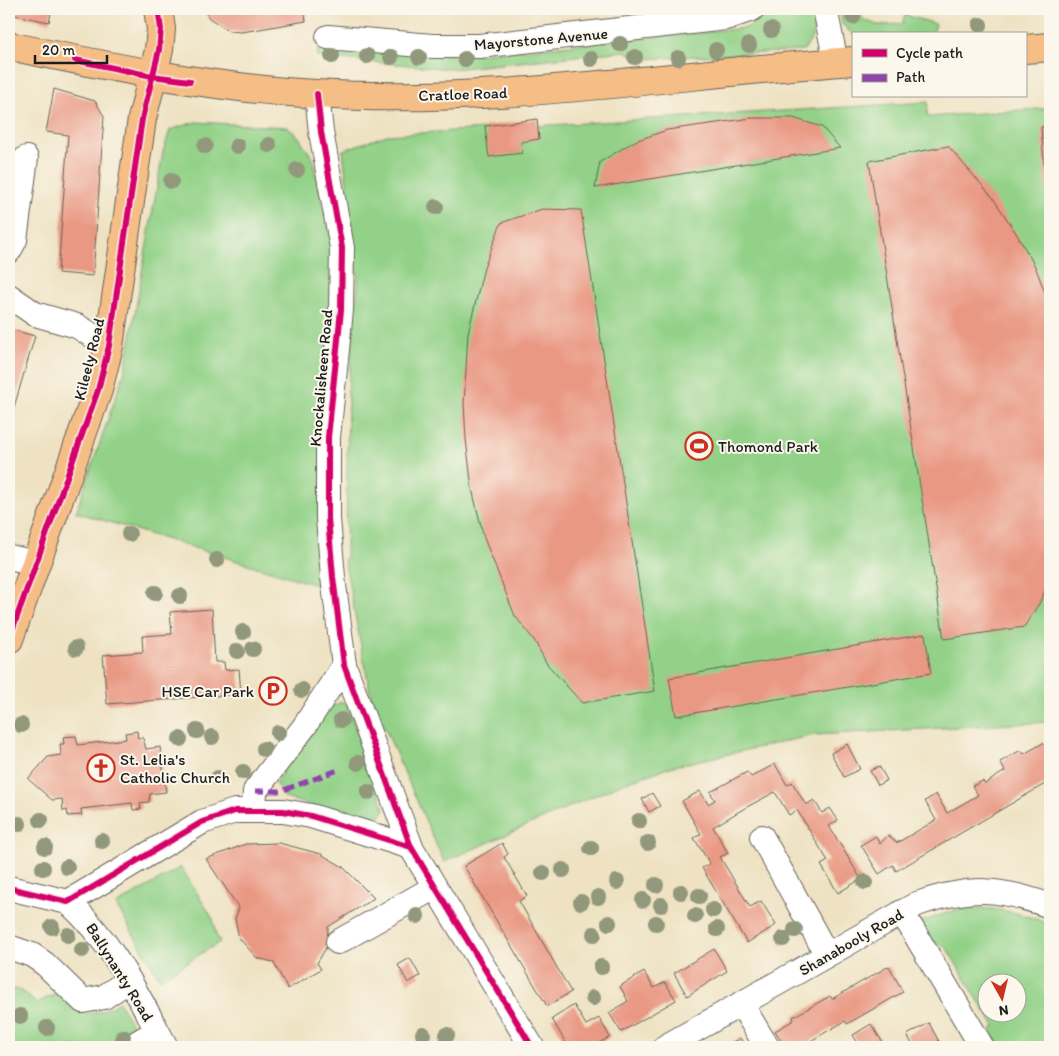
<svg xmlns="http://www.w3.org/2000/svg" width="1059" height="1056" viewBox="0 0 1059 1056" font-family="Itim,sans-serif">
	<rect width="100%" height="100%" fill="#fbf7ec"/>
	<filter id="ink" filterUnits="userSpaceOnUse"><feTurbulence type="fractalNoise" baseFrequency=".02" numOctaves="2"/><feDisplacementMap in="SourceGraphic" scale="10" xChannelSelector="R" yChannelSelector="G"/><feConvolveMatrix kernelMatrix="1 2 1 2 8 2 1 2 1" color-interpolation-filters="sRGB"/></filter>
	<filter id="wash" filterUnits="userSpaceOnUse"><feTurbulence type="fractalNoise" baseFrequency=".0096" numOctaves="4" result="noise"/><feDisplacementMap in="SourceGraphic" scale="20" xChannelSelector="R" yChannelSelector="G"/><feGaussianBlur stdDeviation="1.12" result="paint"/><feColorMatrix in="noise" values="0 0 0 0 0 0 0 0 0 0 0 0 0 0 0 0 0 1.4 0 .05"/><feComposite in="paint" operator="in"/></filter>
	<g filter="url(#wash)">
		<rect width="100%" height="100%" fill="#eee2c2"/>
		<g fill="#92d187" stroke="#577652">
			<path d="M776,9H811C819,24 814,38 803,51L639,59L625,51L452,69L317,57L318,49L467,55L746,28Z"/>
			<path d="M839,9H857L864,20L878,25L902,24L905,15L936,24L933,34L853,35L842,24Z"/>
			<path d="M928,102L927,117L1050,108V722L815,735L674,766L626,782L444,862L371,697L344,559H346L348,389L358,282L343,150L387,135Z"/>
			<path d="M195,122L287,127L298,136L312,157L332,244L323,587L76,512L125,370L163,152L170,130Z"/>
			<path d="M342,702L347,704L385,810L377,820L368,821L285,798L275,783L329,707Z"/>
			<path d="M181,867L213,919L216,936L220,942L160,979L116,905Z"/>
			<path d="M978,908C1003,909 1027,914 1050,925V1041L1040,1047H1003L988,1033L995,1026L987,1014H1016V984H986V1013L946,947L929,940L917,923L956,910Z"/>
			<path d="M9,988L20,990L36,1003L58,993C78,1018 92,1019 119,1002L139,1037L121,1047H9Z"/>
		</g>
		<g id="blocks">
			<g fill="#e99883">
				<path d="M9,9H52L49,22L9,14Z"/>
				<path d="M203,9H304L306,21L242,32L229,31L209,18Z"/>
				<path d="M54,89L95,101L104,116L93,276L58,273L68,135L46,132Z"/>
				<path d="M752,118H793L822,127L840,148L595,188L600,162L635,141L667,130Z"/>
				<path d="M537,119L539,139L521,142L522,153L489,157L485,126Z"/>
				<path d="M1050,126V210H1048L1041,127Z"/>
				<path d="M948,146L993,198L1016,233L1035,266L1050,306V579L1040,602L1024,627L944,639L869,161Z"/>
				<path d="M542,209L581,210L655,691L582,703L547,664L534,640L515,616L484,538L472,489L466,439L464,404L468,333L484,268L501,223Z"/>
				<path d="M9,329L35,336L9,424Z"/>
				<path d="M212,609L215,662H224L225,670L239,669L241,694L107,704L103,655L143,652L142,636L172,634L170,612Z"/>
				<path d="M925,634L931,673L676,716L669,678Z"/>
				<path d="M137,731L138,738H143L146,749L160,747L166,792L150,794L149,802L140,803L141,809L133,810L132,803L81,809L82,815L68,816L67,810L63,811L62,799L52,800L28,779L48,757L61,755L60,744H64L63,737L76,736L78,745L126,739L125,733Z"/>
				<path d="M1043,743L1050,752V781L896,871L893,865L879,874L861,845L876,836L880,844L888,835L897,843L936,820L925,801L936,794L947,813L978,795L972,786L983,781L985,784L1005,771L1000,762L1021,750L1024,754Z"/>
				<path d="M847,744L860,769L844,777L831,753Z"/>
				<path d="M775,764L787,785L792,782L806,805L814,800L822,813L830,808L838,820L829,826L861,879L838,893L821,865L828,861L797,810L789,815L775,792L745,808L713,827L728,853L720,857L750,907L761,901L776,925L747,943L702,868L710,864L694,838L701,834L682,801L700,791L708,804L715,800L710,792L747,772L751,777Z"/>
				<path d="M879,766L887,780L878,785L870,771Z"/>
				<path d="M652,793L660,806L649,812L642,799Z"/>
				<path d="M279,843L321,854L343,867L374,898L328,927L327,946L317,963L321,969L288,989L273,962L257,958L239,938L235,919L239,908L206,859L246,844Z"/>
				<path d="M502,843L508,854L504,857L527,896L519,901L571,992L547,1006L464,866Z"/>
				<path d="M714,949L727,971L687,996L674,973Z"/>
				<path d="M410,958L420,976L408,983L398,965Z"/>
				<path d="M889,966L903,992L847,1024L845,1021L807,1043L809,1046L806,1047H785L775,1031L794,1020L793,1017L830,996L832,999Z"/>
				<path d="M644,972L654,988L665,982L676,1000L621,1032L609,1013L628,1001L620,986Z"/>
				<path d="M574,1005L586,1025L599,1018L610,1037L599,1043L601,1047H568L552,1019Z"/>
				<path d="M929,1023L942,1047H914L907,1035Z"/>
				<path d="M871,1024L883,1043L875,1047H860L853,1035Z"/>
				<path d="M740,1038L746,1047H724Z"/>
			</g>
		</g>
	</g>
	<g filter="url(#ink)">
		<use href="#blocks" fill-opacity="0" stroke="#666156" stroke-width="1"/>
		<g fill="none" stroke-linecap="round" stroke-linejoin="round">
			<g stroke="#666156" stroke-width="26">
				<g id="minor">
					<path d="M825,9L836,62"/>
					<path d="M328,37L432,46H479L726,18L752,9"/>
					<path d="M317,94L321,132L342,248L341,310L328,437V519L333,577L344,665L411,847"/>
					<path d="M9,251L15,240L26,158"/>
					<path d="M9,296L35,314L77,326L109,346"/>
					<path d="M9,557L36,563"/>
					<path d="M254,811L255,791L304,727L344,665"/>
					<path d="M762,837L827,955"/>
					<path d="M9,888L68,902L202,822L235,811H283L311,816L411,847L532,1047"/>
					<path d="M68,902C112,941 138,996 166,1047"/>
					<path d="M902,912L982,1047"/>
					<path d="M338,942L435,887"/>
					<path d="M9,947L32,955L45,964L83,1001L104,997L129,980"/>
					<path d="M742,1005L767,1047"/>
					<path d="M130,1047L157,1031"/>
					<path d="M665,1047L917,904C971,886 997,887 1050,906"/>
				</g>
			</g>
			<g stroke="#666156" stroke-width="30">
				<g id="major">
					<path d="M9,46C111,67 212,88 316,94C496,105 674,74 853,61"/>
					<path d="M1025,49L1050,47"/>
					<path d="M9,639L98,390L109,346L142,119L159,50L161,29L158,9"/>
				</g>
			</g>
			<use href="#minor" stroke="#fff" stroke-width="24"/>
			<use href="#major" stroke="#f6be87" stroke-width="28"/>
			<path stroke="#8e44ad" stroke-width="5" stroke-dasharray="10 5" stroke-linecap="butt" d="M255,791H281L341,769"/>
			<g stroke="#fbf7ec" stroke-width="9">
				<g id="cycleway">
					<path d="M75,60L152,76L190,81"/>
					<path d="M317,94L321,132L342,248L341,310L328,437V519L333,577L344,665L411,847"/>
					<path d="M9,639L98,390L109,346L142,119L159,50L161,29L158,9"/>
					<path d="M9,888L68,902L202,822L235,811H283L311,816L411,847L532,1047"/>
				</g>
			</g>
			<use href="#cycleway" stroke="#d6006c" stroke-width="6"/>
		</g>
		<g fill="#91987b">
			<circle cx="853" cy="17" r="8"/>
			<circle cx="980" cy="25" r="8"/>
			<circle cx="771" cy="30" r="8"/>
			<circle cx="620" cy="44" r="8"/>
			<circle cx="749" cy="45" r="8"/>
			<circle cx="716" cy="50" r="8"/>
			<circle cx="332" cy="56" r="8"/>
			<circle cx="367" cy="56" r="8"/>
			<circle cx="391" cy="57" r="8"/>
			<circle cx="419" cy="57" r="8"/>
			<circle cx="635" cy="57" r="8"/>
			<circle cx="678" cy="58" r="8"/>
			<circle cx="465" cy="59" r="8"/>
			<circle cx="591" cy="59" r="8"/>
			<circle cx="269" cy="145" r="8"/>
			<circle cx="205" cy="146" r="8"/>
			<circle cx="237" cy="146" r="8"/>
			<circle cx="297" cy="170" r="8"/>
			<circle cx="171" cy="181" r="8"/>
			<circle cx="436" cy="207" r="8"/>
			<circle cx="129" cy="534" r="8"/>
			<circle cx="217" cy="560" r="8"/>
			<circle cx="155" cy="593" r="8"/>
			<circle cx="180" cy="596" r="8"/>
			<circle cx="243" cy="632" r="8"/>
			<circle cx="76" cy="648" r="8"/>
			<circle cx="253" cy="649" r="8"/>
			<circle cx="237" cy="651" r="8"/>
			<circle cx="302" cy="690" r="8"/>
			<circle cx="341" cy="720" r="8"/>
			<circle cx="21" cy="725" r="8"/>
			<circle cx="197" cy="731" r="8"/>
			<circle cx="278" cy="733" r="8"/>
			<circle cx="212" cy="737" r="8"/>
			<circle cx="180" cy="739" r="8"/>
			<circle cx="264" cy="749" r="8"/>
			<circle cx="358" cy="763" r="8"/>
			<circle cx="243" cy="772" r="8"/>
			<circle cx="218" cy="778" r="8"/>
			<circle cx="368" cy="792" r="8"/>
			<circle cx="41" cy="820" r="8"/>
			<circle cx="639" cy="821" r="8"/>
			<circle cx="19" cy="824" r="8"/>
			<circle cx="102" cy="841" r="8"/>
			<circle cx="648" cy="843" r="8"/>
			<circle cx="45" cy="847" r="8"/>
			<circle cx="591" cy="848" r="8"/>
			<circle cx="67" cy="867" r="8"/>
			<circle cx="43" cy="868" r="8"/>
			<circle cx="563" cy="870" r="8"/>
			<circle cx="543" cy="873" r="8"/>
			<circle cx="617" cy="882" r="8"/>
			<circle cx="865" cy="882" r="8"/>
			<circle cx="656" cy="885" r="8"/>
			<circle cx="681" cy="892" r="8"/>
			<circle cx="699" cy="896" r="8"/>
			<circle cx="598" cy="897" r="8"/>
			<circle cx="643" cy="900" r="8"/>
			<circle cx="581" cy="902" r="8"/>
			<circle cx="661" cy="905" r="8"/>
			<circle cx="713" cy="910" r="8"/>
			<circle cx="417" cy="916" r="8"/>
			<circle cx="695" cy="916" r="8"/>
			<circle cx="609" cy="923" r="8"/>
			<circle cx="656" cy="923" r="8"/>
			<circle cx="52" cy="927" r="8"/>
			<circle cx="717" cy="929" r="8"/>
			<circle cx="795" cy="930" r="8"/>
			<circle cx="594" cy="934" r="8"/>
			<circle cx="68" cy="935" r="8"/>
			<circle cx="783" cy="939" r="8"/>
			<circle cx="82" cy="950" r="8"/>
			<circle cx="601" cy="967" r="8"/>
			<circle cx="593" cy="998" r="8"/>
			<circle cx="20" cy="1016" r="8"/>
			<circle cx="47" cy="1028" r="8"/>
			<circle cx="423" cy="1034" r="8"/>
			<circle cx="447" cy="1035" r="8"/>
			<circle cx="123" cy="1037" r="8"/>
		</g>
	</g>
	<defs>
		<g id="stadium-ring" transform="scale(1.4375)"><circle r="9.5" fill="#fbf7ec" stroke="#c8321e" stroke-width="1.5"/><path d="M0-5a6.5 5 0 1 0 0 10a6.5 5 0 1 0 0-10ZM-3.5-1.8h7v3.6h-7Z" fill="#c8321e"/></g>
		<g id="parking-ring" transform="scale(1.4375)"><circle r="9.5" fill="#fbf7ec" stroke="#c8321e" stroke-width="1.5"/><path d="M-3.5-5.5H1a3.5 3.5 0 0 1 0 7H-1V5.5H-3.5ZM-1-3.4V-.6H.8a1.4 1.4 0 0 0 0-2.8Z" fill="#c8321e"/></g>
		<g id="church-ring" transform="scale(1.4375)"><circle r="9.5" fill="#fbf7ec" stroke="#c8321e" stroke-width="1.5"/><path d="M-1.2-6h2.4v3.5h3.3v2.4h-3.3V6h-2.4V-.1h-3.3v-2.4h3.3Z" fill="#c8321e"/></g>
	</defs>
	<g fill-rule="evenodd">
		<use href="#stadium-ring" x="699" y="446"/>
		<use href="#parking-ring" x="273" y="691"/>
		<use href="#church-ring" x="101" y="768"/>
	</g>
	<g text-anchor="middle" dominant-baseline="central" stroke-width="4" stroke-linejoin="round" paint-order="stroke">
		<g font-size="16" fill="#1c1c1c" stroke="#fbf7ec">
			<text transform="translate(541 39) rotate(-5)">Mayorstone Avenue</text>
			<text transform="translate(463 94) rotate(-2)">Cratloe Road</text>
			<text transform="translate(89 359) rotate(-76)">Kileely Road</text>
			<text transform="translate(321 378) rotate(-85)">Knockalisheen Road</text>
			<text transform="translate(851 942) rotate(-30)">Shanabooly Road</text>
			<text transform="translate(120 972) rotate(58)">Ballynanty Road</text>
		</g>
		<g font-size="16" fill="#1c1c1c" stroke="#fbf7ec" text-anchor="start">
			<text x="718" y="446">Thomond Park</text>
			<text x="254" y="691" text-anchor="end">HSE Car Park</text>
			<text x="120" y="759">St. Lelia's<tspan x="120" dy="18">Catholic Church</tspan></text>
		</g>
	</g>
	<rect width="1059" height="1056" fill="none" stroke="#fbf7ec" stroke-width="30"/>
	<rect x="852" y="32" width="175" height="65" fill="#fbf7ec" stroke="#a29f99"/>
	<rect x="862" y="49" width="25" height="8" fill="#d6006c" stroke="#a29f99"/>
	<text x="896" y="58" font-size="15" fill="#1c1c1c">Cycle path</text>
	<rect x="862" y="74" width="25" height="8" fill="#8e44ad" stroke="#a29f99"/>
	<text x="896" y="82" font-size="15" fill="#1c1c1c">Path</text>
	<g transform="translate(1002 998) rotate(172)"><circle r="24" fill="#fbf7ec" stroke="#a29f99"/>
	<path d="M0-4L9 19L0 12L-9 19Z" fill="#c8321e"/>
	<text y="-8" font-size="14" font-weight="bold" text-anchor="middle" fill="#1c1c1c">N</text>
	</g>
	<path d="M35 55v8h72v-8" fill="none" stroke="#1c1c1c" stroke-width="2.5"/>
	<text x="42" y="55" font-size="15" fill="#1c1c1c" stroke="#fbf7ec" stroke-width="4" paint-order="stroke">20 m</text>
</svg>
